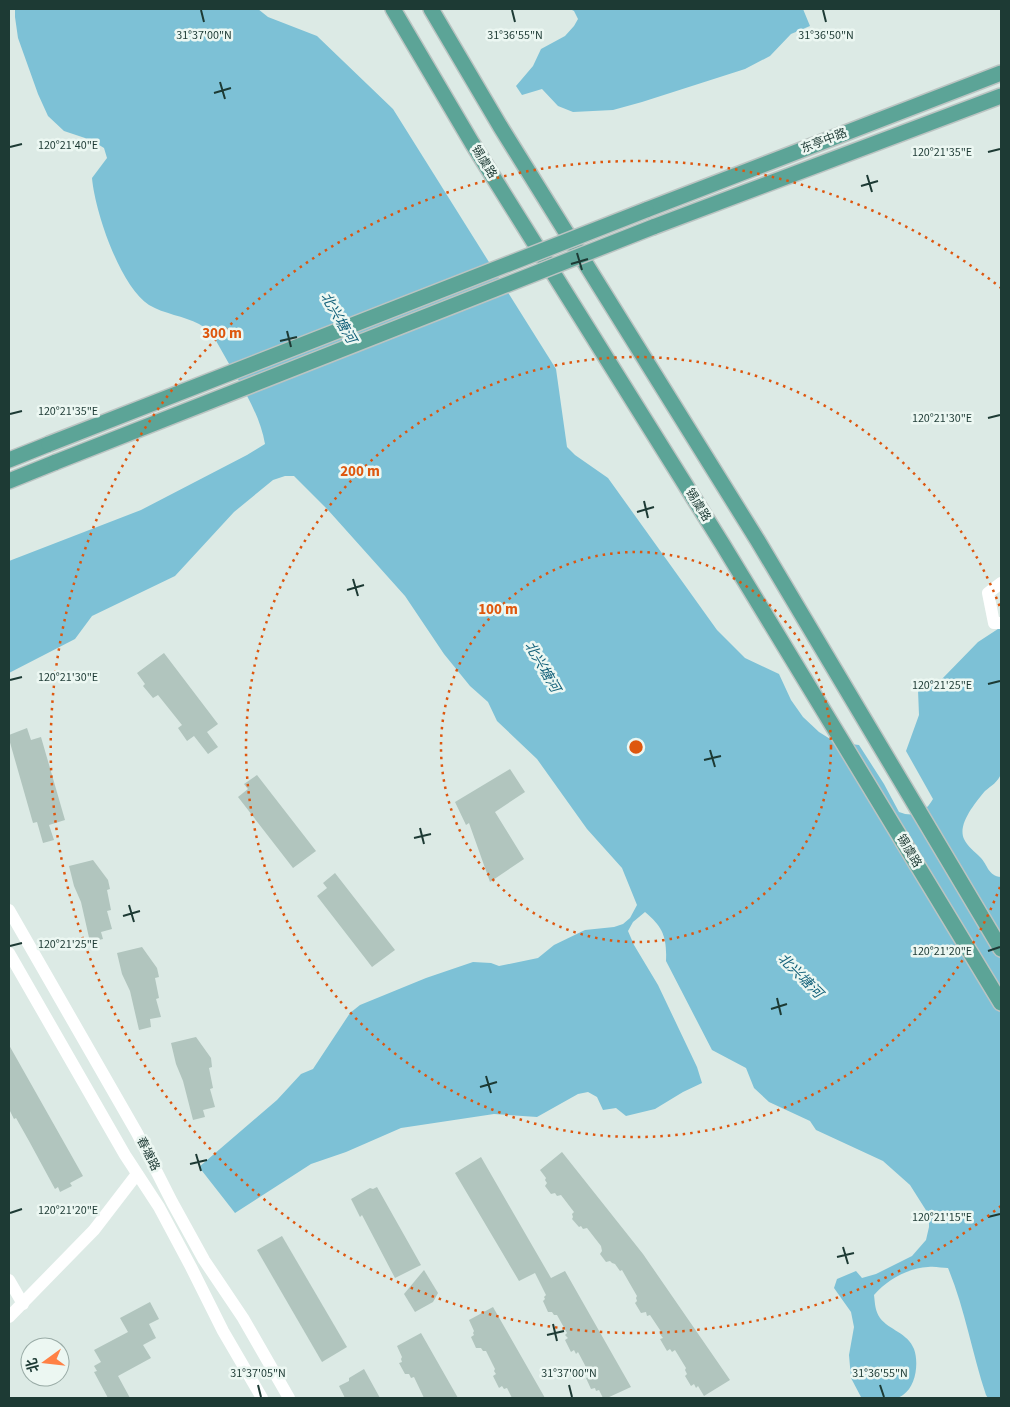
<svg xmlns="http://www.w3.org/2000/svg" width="1010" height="1407" viewBox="0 0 1010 1407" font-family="'Source Sans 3','Noto Sans SC',sans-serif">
	<rect width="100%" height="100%" fill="#dceae5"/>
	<g fill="#7dc1d6">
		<path d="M15,9H258L268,17L317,36L393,109L556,369L567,447L575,455L608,478L717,630L745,658L779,674L791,700L803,717L819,732L835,742L859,745L884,784L899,812C914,818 925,813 933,799L906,751L919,715L918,690L925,682L941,680L978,642L1001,627V774C998,782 991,786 985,791C976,802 957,824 964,839C967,846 975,852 980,857C988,865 988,876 1001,877V1398H988L986,1395C972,1353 965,1309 948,1268C942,1268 935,1266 928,1267C908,1268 887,1280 874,1295C875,1303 875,1311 880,1318C889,1330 908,1333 914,1349C919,1363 916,1386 903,1395C896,1401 869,1399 861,1397L851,1378L849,1355L854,1327L851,1312L834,1288L837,1279L856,1271L862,1278L876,1274L912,1256L926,1240L929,1227V1215L910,1185L883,1161L816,1130L810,1121L769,1102L754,1088L746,1068L712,1050L666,961C667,937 663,927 645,912L633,922L628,931L634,945L658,985L697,1067L702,1083L683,1092L655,1109L626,1116L616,1108L603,1110L597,1097L588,1092L578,1094L537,1117L494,1114L401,1128L346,1152L311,1164L235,1213L199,1167L277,1100L301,1074L313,1069L350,1013L360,1005L426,978L473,962L491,963L499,966L538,958L554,945L585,930L614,927L623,924L630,918L637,905L622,868L587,829L537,759L497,721L488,702L470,686L444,654L405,596L328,510L294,476H285L273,480L234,512L175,576L92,616L75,639L9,673V561L141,510L247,455L265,444C259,407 229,367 212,333C208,330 204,327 199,324C184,316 164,314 149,305C120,286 95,212 92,178L107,158L104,148L91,140L64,131L48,116L38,94L18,38L15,17Z"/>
		<path d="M570,9H803L810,26L791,34L770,56L745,69L642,102L613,110L573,112L558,106L542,89L522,95L516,86L533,66L541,49L565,36L574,26L578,19L574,11Z"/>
	</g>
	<g fill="#b1c5be">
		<path d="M164,653L218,724L207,732L218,747L208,754L194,736L187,741L178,728L182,725L158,695L153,698L143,686L145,684L137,673Z"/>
		<path d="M27,728L31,740L41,737L65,820L49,825L54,840L43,843L37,822L33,823L9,739V735Z"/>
		<path d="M510,769L525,792L495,812L524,859L490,882L469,823L466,825L455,802Z"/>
		<path d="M257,775L316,851L293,868L238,797L248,789L244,784Z"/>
		<path d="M93,860L108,880L110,889L107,890L111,910L107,911L112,929L101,932L103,939L90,942L81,902L74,886L69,866Z"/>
		<path d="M335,873L395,950L372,967L317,896L327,888L323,883Z"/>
		<path d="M142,947L157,968L159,977L155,978L159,998L156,999L161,1017L150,1019L151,1027L139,1030L130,991L122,974L117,953Z"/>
		<path d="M196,1037L211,1058L212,1067L209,1068L213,1088L210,1089L215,1107L203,1110L205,1117L193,1120L183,1081L176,1064L171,1043Z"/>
		<path d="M9,1045L83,1176L70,1183L72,1186L60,1192L58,1187L55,1189L29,1141L16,1118L14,1119L9,1109Z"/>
		<path d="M562,1152L643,1254L730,1380L704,1396L698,1386L696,1388L694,1384L691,1386L685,1376L687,1374L685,1370L686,1368L675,1350L672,1352L670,1349L667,1351L660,1339L663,1338L660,1334L662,1333L650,1315L647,1316L646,1312L641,1313L635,1303L637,1301L636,1298L637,1296L622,1270L620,1271L615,1264L612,1263L610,1261L606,1262L600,1254L602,1251L601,1246L587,1228L583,1229L581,1226L579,1227L572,1219L573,1217L572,1214L574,1212L561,1195L557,1196L555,1193L551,1194L545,1186L547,1183L545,1180L546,1178L540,1170Z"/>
		<path d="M481,1157L551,1278L565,1271L631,1387L607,1398H603L599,1390L596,1391L595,1388L591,1389L586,1378L589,1377L587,1372L588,1371L578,1352L576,1354L574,1350L571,1352L565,1340L568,1338L565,1335L567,1333L557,1315H554L552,1312H548L543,1301L545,1299L544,1297L546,1295L535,1273L519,1281L455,1173Z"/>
		<path d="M377,1187L421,1265L395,1278L362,1215L360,1217L351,1199L370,1188L373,1189Z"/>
		<path d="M282,1236L347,1347L322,1362L257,1250Z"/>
		<path d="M424,1270L438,1293L433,1302L415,1312L404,1294Z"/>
		<path d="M150,1302L159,1319L149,1324L156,1338L143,1345L151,1358L118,1376L130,1398H108L94,1372L97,1371L94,1366L101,1362L94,1350L128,1332L120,1318Z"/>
		<path d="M493,1307L545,1398H512L507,1388L504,1389L502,1386L499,1388L493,1376L496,1374L494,1371L495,1369L486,1351H483L481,1348H476L471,1337L474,1335L473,1333L474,1331L469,1320Z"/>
		<path d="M421,1333L458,1398H424L414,1377L411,1378L409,1374H405L399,1363L402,1362L401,1359L402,1357L397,1346Z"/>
		<path d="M364,1369L380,1398H345L339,1386L349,1381V1378Z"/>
	</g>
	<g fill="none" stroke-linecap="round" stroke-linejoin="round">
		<g stroke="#bbc4c2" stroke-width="18">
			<g id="major">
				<path d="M393,9L472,143L723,545L1001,1003"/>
				<path d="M431,9L500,126L758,541L1001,949"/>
				<path d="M646,210L1001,73"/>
				<path d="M653,227L1001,96"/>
				<path d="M9,460L49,444"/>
				<path d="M9,481L56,462"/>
			</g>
		</g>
		<g stroke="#fff" stroke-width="12">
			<path d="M1001,583L988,593L994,623H1001"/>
			<path d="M9,910L137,1133L172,1202L204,1260L243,1318L289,1398"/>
			<path d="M9,953L125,1155L159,1207L191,1267L223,1331L262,1398"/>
			<path d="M9,1280L23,1304"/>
			<path d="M9,1317L94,1230L137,1174"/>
		</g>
		<use href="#major" stroke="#5ca497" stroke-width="15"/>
		<g stroke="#bbc4c2" stroke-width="18" stroke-linecap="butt">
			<g id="major-bridge">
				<path d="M49,444L646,210"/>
				<path d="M56,462L653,227"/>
			</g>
		</g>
		<use href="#major-bridge" stroke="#5ca497" stroke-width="15"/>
	</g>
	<path fill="none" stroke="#1d3a34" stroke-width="2" d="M201,10L204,22M512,10L515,22M823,10L826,22M220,82L225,99M214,93L231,88M10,147L22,144M988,152L1000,149M867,175L872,192M861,186L878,181M577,253L582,270M571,264L588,259M287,331L291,347M280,341L297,337M10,414L22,411M988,418L1000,415M644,501L648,518M637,512L654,507M353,579L358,596M347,590L364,585M10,680L22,677M988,684L1000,681M710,750L715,767M704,760L721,756M420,828L424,844M414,838L431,834M129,905L134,922M123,916L140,911M10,946L22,943M988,951L1000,947M777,998L781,1015M771,1009L787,1004M486,1076L491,1093M480,1087L497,1082M196,1154L201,1171M190,1164L207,1160M10,1213L22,1209M988,1217L1000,1214M843,1247L848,1264M837,1257L854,1253M553,1324L557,1341M547,1335L564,1331M258,1385L261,1397M569,1385L572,1397M880,1385L884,1397"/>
	<g fill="none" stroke="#de570e" stroke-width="2.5" stroke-dasharray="2.5 5">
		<circle cx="636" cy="747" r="195"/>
		<path d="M1000 887A390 390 0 1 1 1000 607"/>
		<path d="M1001 1206A586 586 0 1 1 1001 288"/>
	</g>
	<g text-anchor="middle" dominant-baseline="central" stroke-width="5" stroke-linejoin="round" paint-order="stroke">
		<g font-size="12" fill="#1d3a34" stroke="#ecf7f2">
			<text transform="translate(824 141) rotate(-21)">东亭中路</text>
			<text transform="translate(484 162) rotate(58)">锡虞路</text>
			<text transform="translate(698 505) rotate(58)">锡虞路</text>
			<text transform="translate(909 851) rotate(59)">锡虞路</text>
			<text transform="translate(148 1154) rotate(63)">春塘路</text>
		</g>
		<g font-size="14" font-style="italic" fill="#13617a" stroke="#ecf7f2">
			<text transform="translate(338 318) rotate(60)">北兴塘河</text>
			<text transform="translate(542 667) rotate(60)">北兴塘河</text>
			<text transform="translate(800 976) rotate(45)">北兴塘河</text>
		</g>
	</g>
	<g font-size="12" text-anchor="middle" fill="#1d3a34" stroke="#ecf7f2" stroke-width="5" stroke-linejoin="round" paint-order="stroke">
		<text x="826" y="39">31°36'50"N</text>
		<text x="204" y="39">31°37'00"N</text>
		<text x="515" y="39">31°36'55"N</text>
		<text x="68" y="149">120°21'40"E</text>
		<text x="942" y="156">120°21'35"E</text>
		<text x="68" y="415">120°21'35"E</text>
		<text x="942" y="422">120°21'30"E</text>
		<text x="68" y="681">120°21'30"E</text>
		<text x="942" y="689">120°21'25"E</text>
		<text x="68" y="948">120°21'25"E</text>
		<text x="942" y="955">120°21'20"E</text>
		<text x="68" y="1214">120°21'20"E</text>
		<text x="942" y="1221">120°21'15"E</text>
		<text x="258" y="1377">31°37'05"N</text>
		<text x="569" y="1377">31°37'00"N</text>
		<text x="880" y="1377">31°36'55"N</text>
	</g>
	<circle cx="636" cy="747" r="8" fill="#de570e" stroke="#ecf7f2" stroke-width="2.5"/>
	<g font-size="15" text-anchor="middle" font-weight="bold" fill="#de570e" stroke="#ecf7f2" stroke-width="5" stroke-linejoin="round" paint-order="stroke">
		<text x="222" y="338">300 m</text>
		<text x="360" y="476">200 m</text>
		<text x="498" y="614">100 m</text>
	</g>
	<rect width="1010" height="1407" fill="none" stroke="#1d3a34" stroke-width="20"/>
	<g transform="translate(45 1362) rotate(255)"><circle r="24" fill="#ecf7f2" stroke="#99aba6"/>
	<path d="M0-4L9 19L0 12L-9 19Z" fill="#ff8145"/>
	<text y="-8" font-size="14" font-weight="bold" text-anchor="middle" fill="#1d3a34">北</text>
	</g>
</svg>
